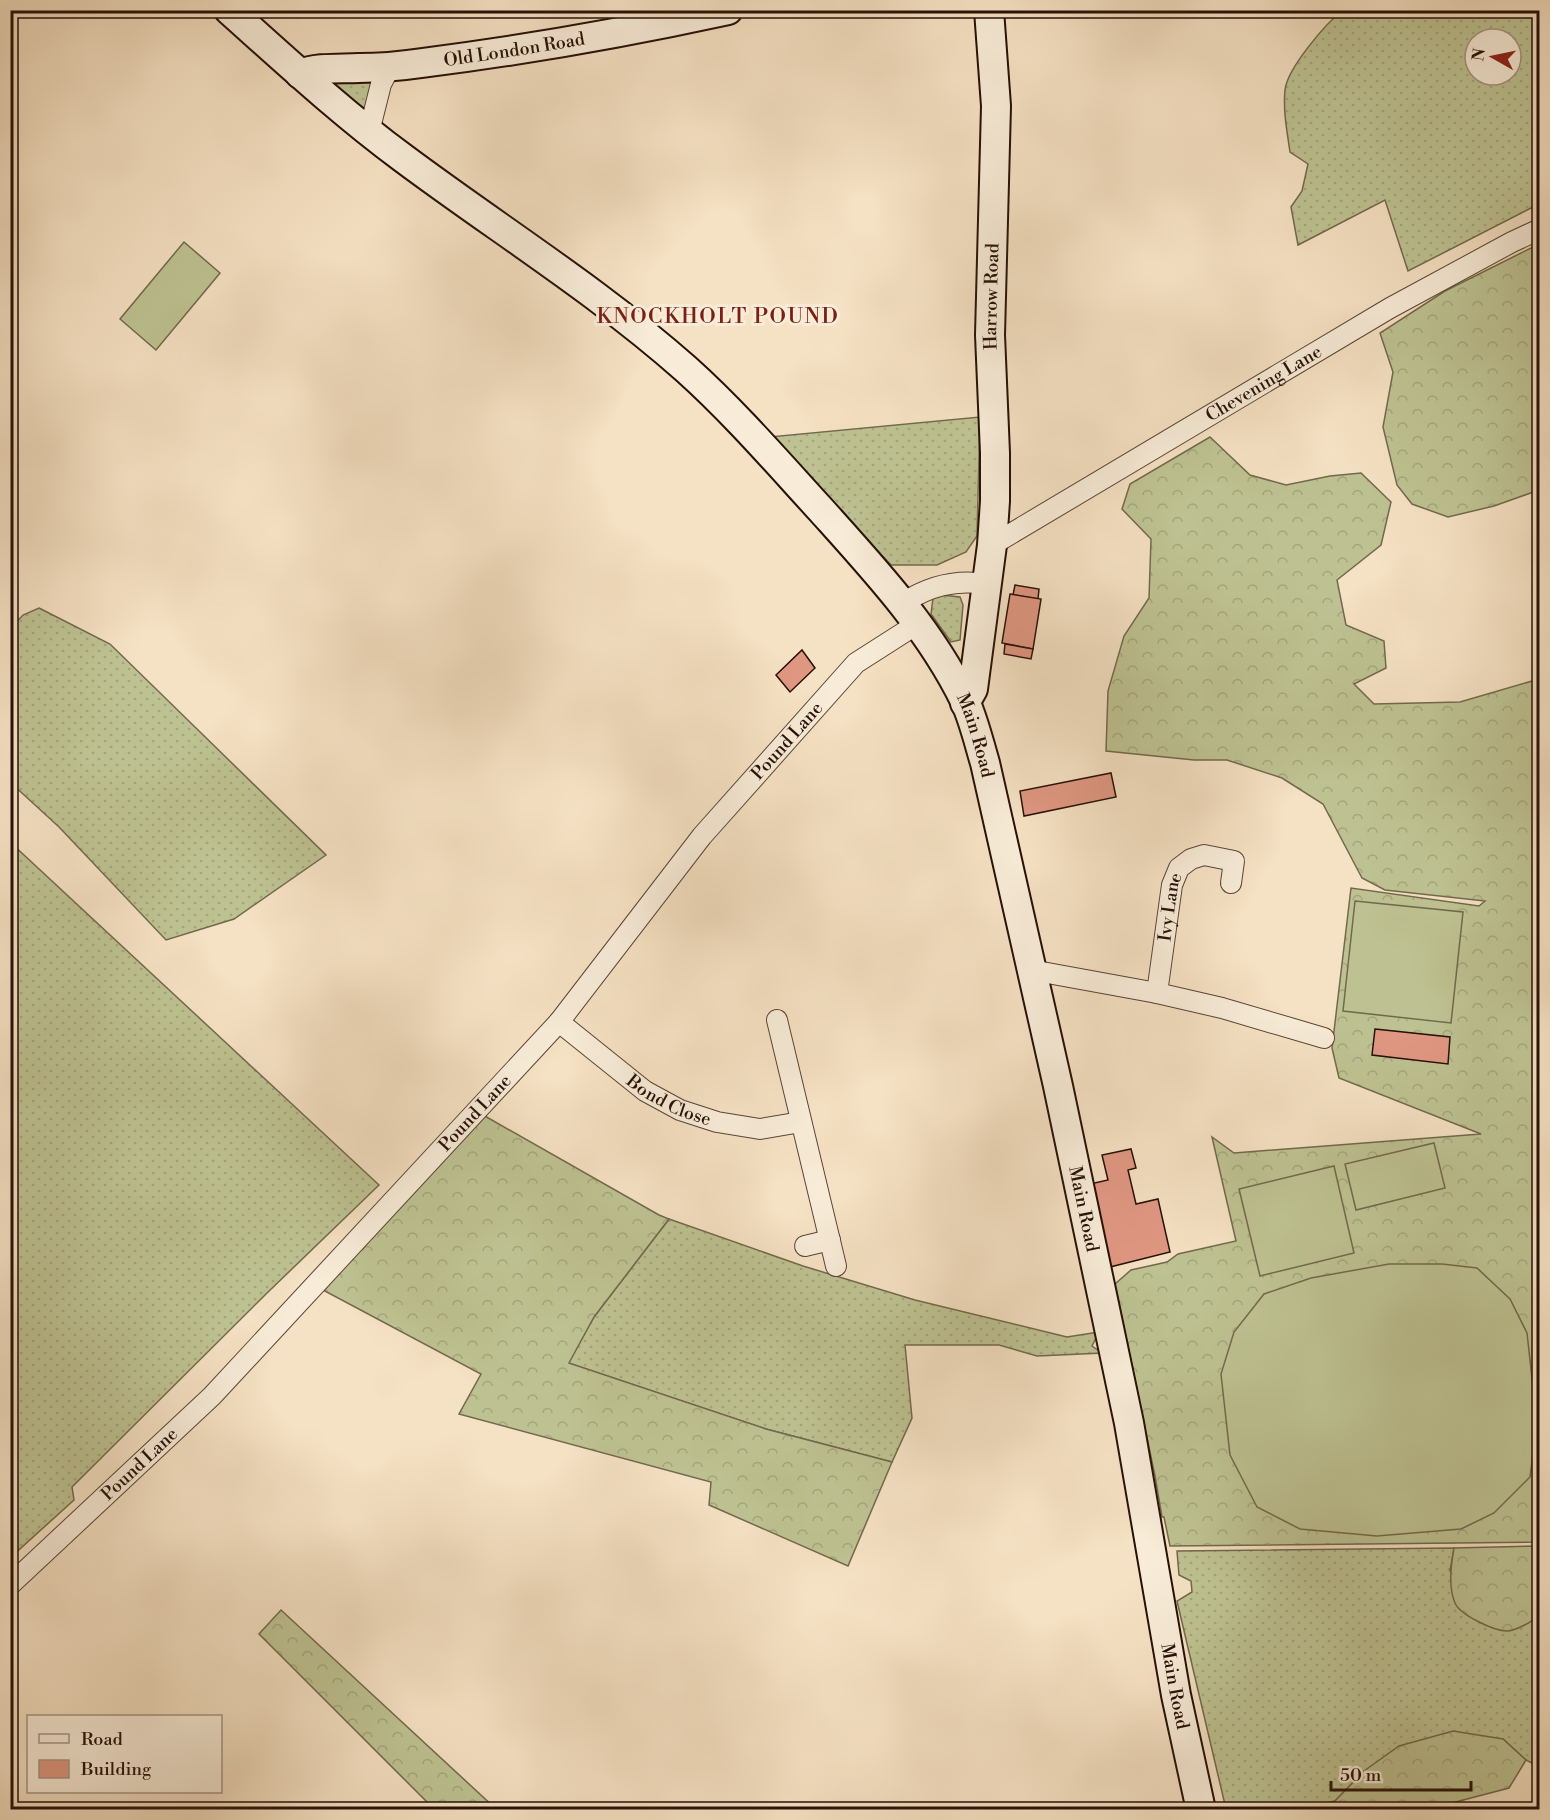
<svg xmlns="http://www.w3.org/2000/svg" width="1550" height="1820" viewBox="0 0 1550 1820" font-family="'Libre Bodoni',serif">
	<defs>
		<pattern id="grass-dots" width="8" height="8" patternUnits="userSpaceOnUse" patternTransform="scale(1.5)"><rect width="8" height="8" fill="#bec292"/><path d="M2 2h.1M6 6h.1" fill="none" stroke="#a3a67c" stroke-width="1.8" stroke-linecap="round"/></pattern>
		<pattern id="forest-crowns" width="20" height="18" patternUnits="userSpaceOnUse" patternTransform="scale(1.5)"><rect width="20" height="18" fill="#bec292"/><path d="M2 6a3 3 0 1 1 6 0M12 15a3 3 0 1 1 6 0" fill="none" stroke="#a3a67c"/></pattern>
	</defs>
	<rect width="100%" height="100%" fill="#f5e1c3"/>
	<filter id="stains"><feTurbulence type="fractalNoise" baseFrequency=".00333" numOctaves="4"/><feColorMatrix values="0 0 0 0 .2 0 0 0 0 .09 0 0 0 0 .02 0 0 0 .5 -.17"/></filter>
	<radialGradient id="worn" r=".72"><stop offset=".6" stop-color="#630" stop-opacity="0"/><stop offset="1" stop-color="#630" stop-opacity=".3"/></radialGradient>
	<g fill="url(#grass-dots)" stroke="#72694c" stroke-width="1.5" fill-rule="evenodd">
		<path d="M1343,10L1539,11V204L1408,271L1385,200L1298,245L1291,207L1302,191L1308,164L1290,152C1287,131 1283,111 1285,90C1287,69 1325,24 1343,10ZM1475,39H1511V75H1475Z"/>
		<path d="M377,77L367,116L328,79Z"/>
		<path d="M980,417L977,536L966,552L937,565H891L769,437Z"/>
		<path d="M941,595L960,597L963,605L960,640L951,642L931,614L933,598Z"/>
		<path d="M39,608L110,644L326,855L234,919L166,940L59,827L11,783V628L23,615Z"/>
		<path d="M10,842L379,1185L266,1294L72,1487L74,1500L11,1557Z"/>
		<path d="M669,1219L803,1266L915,1300L1067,1337L1099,1332L1092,1346L1102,1353L1037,1356L999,1345H905L912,1418L892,1462L766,1429L568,1363L594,1317Z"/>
		<path d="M1454,1548L1450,1571L1535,1620L1539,1615V1767L1526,1760L1503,1739L1364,1771L1335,1801L1301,1809L1258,1804L1248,1809H1226L1177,1601L1192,1592L1191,1581L1179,1575L1177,1551Z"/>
	</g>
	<g fill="url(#forest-crowns)" stroke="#72694c" stroke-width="1.5">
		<path d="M1539,244V490L1494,506L1448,517L1412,504L1397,485L1383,427L1393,372L1380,333L1445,291Z"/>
		<path d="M1210,437L1250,475L1286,485L1330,476L1361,473L1391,502L1381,545L1337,580L1346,625L1384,641L1386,668L1354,684L1374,704L1460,702L1539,679V1542L1170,1546L1164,1517H1162L1155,1476L1115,1284L1131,1270L1167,1262L1178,1254L1236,1241L1212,1137L1234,1153L1481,1134L1339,1078L1332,1048L1351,888L1479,906L1485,901L1385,890L1362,878L1323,804L1282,778L1227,760H1194L1106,751L1108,691L1124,636L1149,598L1151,539L1122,509L1130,484Z"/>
		<path d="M483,1115L659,1215L669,1219L594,1317L569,1363L766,1429L892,1462L848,1566L709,1505L711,1482L459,1414L481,1374L323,1290Z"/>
		<path d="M1539,1546V1615C1534,1621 1515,1631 1507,1631C1494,1631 1460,1615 1455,1603C1448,1586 1451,1566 1454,1548Z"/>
		<path d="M281,1610L496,1809H434L259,1634Z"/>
		<path d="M1453,1731L1503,1739L1526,1760L1509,1788L1429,1809H1248L1258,1804L1301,1809L1335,1801L1364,1771L1399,1746Z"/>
	</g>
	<g fill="#bec292" stroke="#72694c" stroke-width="1.5">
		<path d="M184,242L220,273L156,350L120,319Z"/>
		<path d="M1355,901L1463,912L1451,1023L1343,1011Z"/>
		<path d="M1434,1143L1445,1188L1356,1210L1345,1164Z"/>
		<path d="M1334,1166L1354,1253L1260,1276L1239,1189Z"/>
		<path d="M1389,1264H1442L1477,1268L1510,1299L1527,1333L1537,1424L1530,1477L1494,1513L1461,1529L1377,1536L1300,1529L1257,1507L1230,1455L1221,1374L1234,1332L1264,1294L1311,1278Z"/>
	</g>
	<g fill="#e09782" stroke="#261007" stroke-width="1.5">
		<path d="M1015,585L1039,589L1038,599L1013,595Z"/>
		<path d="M1010,594L1041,599L1033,649L1002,643Z"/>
		<path d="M1005,644L1033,649L1031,659L1004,654Z"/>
		<path d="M802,650L815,668L790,692L776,675Z"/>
		<path d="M1111,773L1116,797L1024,816L1020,791Z"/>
		<path d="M1375,1029L1450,1037L1448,1064L1372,1055Z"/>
		<path d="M1131,1149L1136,1168L1128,1170L1136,1204L1158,1199L1170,1252L1110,1267L1090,1184L1108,1180L1102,1155Z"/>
	</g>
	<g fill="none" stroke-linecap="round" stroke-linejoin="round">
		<g stroke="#5a4436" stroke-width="22">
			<g id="street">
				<path d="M369,132L381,84L390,67"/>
				<path id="s1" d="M992,545L1390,308L1512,242L1540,229"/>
				<path d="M903,603C929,586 955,579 986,584"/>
				<path d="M1031,970L1157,993L1222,1008L1324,1038"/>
				<path id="s2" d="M1157,993L1172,885L1179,868L1191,859L1204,855L1234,861L1231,883"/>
				<path d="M777,1020L836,1266"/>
				<path id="s3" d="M559,1022L645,1091L680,1110L717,1122L760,1129L801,1122"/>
				<path d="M805,1246L830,1240"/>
				<path id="s4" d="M10,1585L212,1396L559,1022L702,836L856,663L917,624"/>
			</g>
		</g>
		<g stroke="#261007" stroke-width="32">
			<g id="secondary">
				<path id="s5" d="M229,10C286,61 342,113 403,158C498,229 598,291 686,369C735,413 778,463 822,511C875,570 930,629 965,701C974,721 979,743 985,763L1058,1086L1129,1423L1176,1695L1201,1810"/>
				<path id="s6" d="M300,74C318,67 339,69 359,68C380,68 401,66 422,63C525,50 627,32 728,10"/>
				<path id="s7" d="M965,703L973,689L992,545L995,501V453L990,335L996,106L989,10"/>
			</g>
		</g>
		<use href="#street" stroke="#f8ecd8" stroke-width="20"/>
		<use href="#secondary" stroke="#f8ecd8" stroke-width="28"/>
	</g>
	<g text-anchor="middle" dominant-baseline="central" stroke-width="6" stroke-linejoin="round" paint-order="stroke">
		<g font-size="18" fill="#261007" stroke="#f8ecd8">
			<text stroke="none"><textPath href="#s6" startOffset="216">Old London Road</textPath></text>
			<text stroke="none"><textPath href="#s7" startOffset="410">Harrow Road</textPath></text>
			<text stroke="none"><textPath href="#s1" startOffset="316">Chevening Lane</textPath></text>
			<text stroke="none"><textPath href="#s5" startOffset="1053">Main Road</textPath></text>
			<text stroke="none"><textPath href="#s4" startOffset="1149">Pound Lane</textPath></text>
			<text stroke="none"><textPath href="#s2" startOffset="87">Ivy Lane</textPath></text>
			<text stroke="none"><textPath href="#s3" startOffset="136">Bond Close</textPath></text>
			<text stroke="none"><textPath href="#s4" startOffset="663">Pound Lane</textPath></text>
			<text stroke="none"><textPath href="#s5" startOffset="1539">Main Road</textPath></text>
			<text stroke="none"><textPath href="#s4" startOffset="177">Pound Lane</textPath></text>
			<text stroke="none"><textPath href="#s5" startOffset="2025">Main Road</textPath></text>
		</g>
		<g font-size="21" letter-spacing="1.5" fill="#7a1f14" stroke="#f8ecd8">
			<text x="718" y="317">KNOCKHOLT POUND</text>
		</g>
	</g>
	<rect width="1550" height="1820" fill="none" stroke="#f5e1c3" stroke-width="36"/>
	<rect x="12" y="12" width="1526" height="1796" fill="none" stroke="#261007" stroke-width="3"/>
	<rect x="18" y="18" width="1514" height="1784" fill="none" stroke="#261007" stroke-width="1.5"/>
	<rect x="27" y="1715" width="195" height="78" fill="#f8ecd8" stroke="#a49484" stroke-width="1.5"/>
	<rect x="39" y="1734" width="30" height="9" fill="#f8ecd8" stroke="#a49484" stroke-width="1.5"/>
	<text x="81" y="1745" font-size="18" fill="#261007">Road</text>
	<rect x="39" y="1760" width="30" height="18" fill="#e09782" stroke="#a49484" stroke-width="1.5"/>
	<text x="81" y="1775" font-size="18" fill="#261007">Building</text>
	<g transform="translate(1493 57) rotate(279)"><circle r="28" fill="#f8ecd8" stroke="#a49484" stroke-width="1.5"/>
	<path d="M0-4.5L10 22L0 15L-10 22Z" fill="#8f2418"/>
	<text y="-9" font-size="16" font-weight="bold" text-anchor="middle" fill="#261007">N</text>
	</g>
	<path d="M1331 1781v9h140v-9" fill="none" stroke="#261007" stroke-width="3"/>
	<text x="1340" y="1781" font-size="18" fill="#261007" stroke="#f8ecd8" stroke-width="4.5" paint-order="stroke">50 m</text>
	<rect width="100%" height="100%" filter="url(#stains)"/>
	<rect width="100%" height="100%" fill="url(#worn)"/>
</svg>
